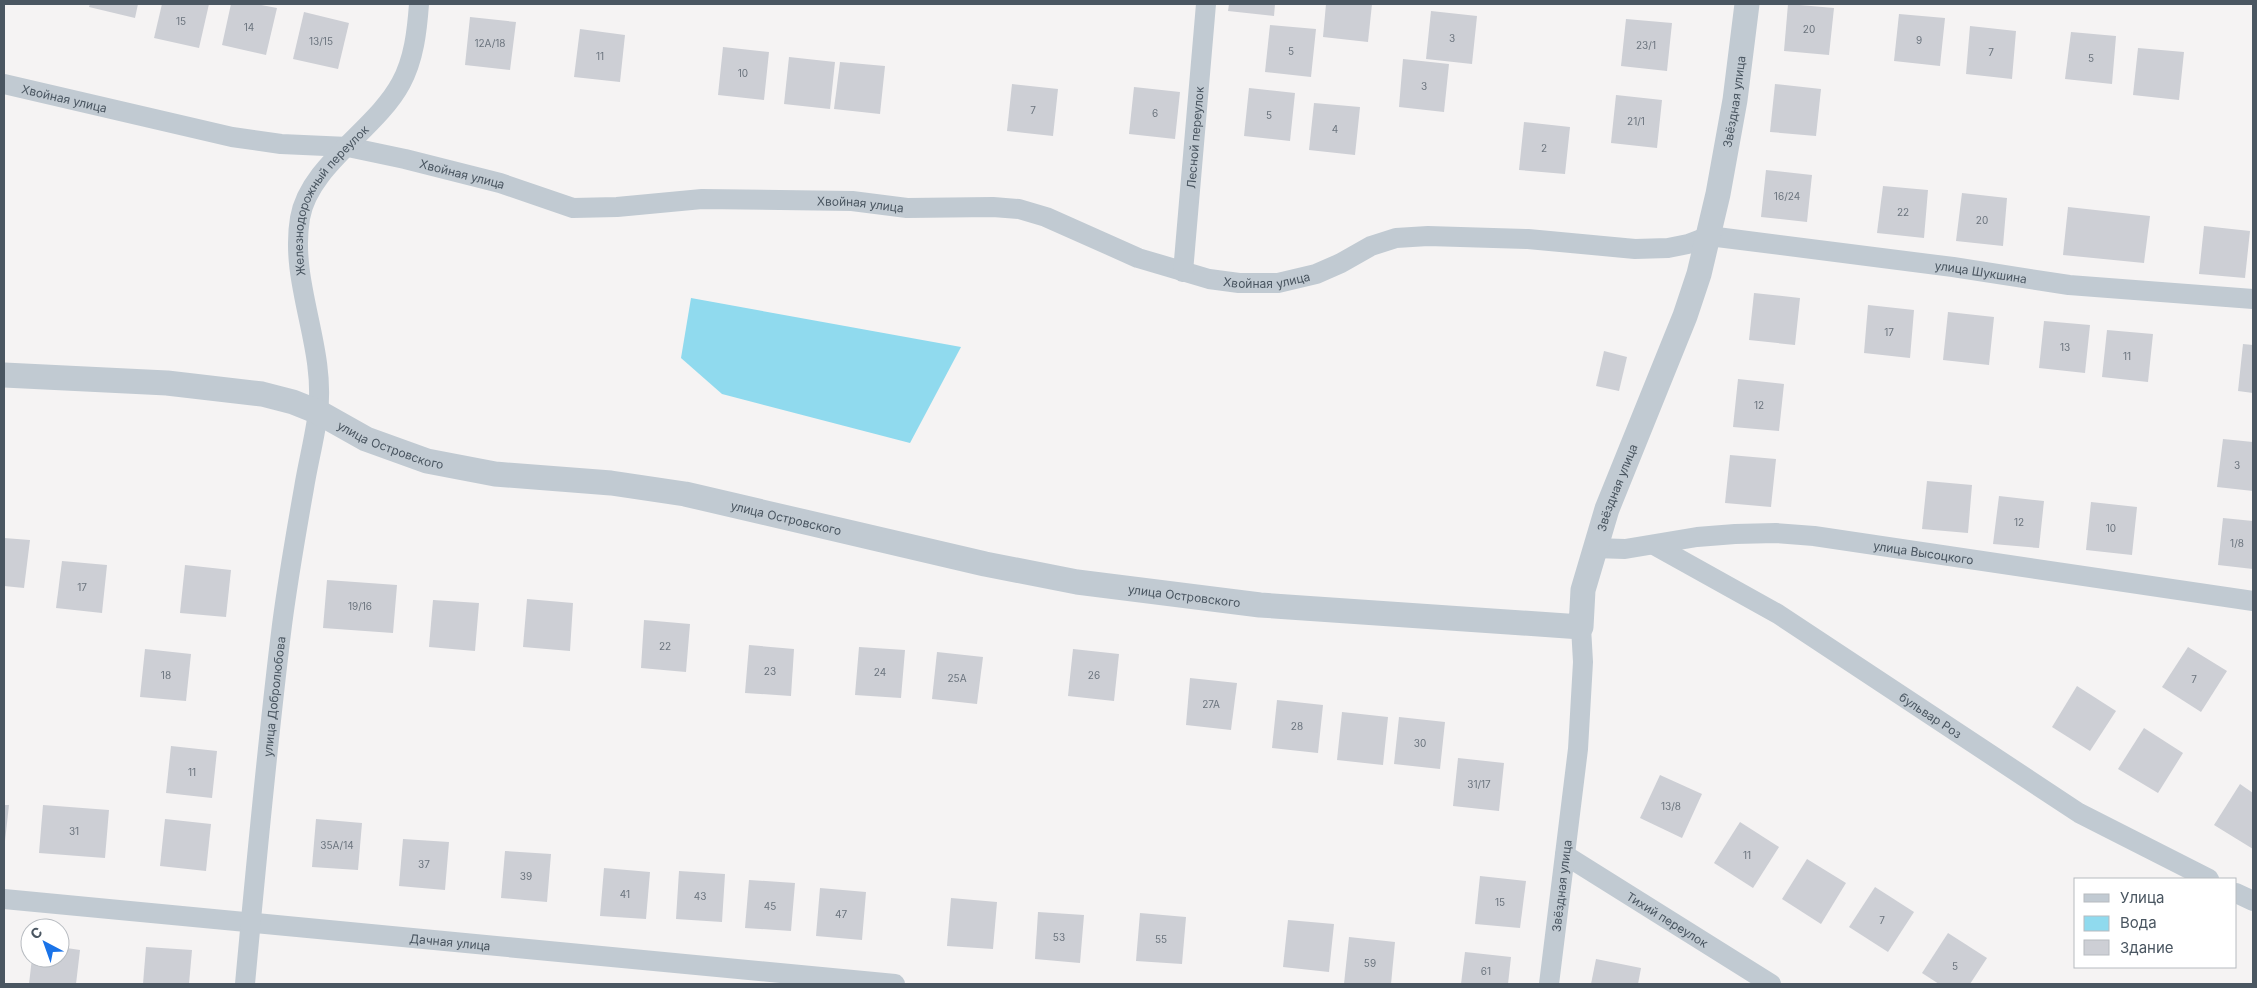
<svg xmlns="http://www.w3.org/2000/svg" width="2257" height="988" viewBox="0 0 2257 988" font-family="Inter,sans-serif">
	<rect width="100%" height="100%" fill="#f5f3f3"/>
	<path fill="#90daee" d="M691,298L961,347L910,443L722,394L681,358Z"/>
	<g fill="#cdcfd5">
		<path d="M90,4H138L135,18L89,7Z"/>
		<path d="M162,4H209L199,48L154,38Z"/>
		<path d="M231,4H256L277,8L266,55L222,45Z"/>
		<path d="M1229,4H1275L1274,16L1228,11Z"/>
		<path d="M1326,4H1372L1368,42L1323,37Z"/>
		<path d="M1788,4L1834,8L1829,55L1784,51Z"/>
		<path d="M1431,11L1477,16L1472,64L1426,59Z"/>
		<path d="M304,12L349,23L338,69L293,59Z"/>
		<path d="M1899,14L1945,18L1940,66L1894,61Z"/>
		<path d="M470,17L516,22L510,70L465,65Z"/>
		<path d="M1626,19L1672,23L1667,71L1621,66Z"/>
		<path d="M1270,25L1316,29L1311,77L1265,72Z"/>
		<path d="M1970,26L2016,31L2012,79L1966,74Z"/>
		<path d="M580,29L625,35L620,82L574,77Z"/>
		<path d="M2071,32L2116,36L2112,84L2065,79Z"/>
		<path d="M723,47L769,52L764,100L718,95Z"/>
		<path d="M2138,48L2184,52L2179,100L2133,95Z"/>
		<path d="M789,57L835,62L830,109L784,104Z"/>
		<path d="M1403,59L1449,64L1444,112L1399,107Z"/>
		<path d="M840,62L885,66L880,114L834,109Z"/>
		<path d="M1012,84L1058,89L1053,136L1007,131Z"/>
		<path d="M1775,84L1821,89L1816,136L1770,132Z"/>
		<path d="M1134,87L1180,92L1175,139L1129,134Z"/>
		<path d="M1249,88L1295,93L1290,141L1244,136Z"/>
		<path d="M1616,95L1662,100L1657,148L1611,143Z"/>
		<path d="M1314,103L1360,107L1355,155L1309,150Z"/>
		<path d="M1524,122L1570,127L1565,174L1519,170Z"/>
		<path d="M1766,170L1812,175L1807,222L1761,217Z"/>
		<path d="M1883,186L1928,190L1924,238L1877,233Z"/>
		<path d="M1962,193L2007,198L2003,246L1956,241Z"/>
		<path d="M2068,207L2150,216L2144,263L2063,255Z"/>
		<path d="M2204,226L2250,231L2245,278L2199,274Z"/>
		<path d="M1754,293L1800,298L1795,345L1749,340Z"/>
		<path d="M1868,305L1914,310L1910,358L1864,353Z"/>
		<path d="M1948,312L1994,317L1989,365L1943,360Z"/>
		<path d="M2044,321L2090,325L2085,373L2039,368Z"/>
		<path d="M2107,330L2153,334L2148,382L2102,377Z"/>
		<path d="M2243,344L2253,345V393L2238,391Z"/>
		<path d="M1604,351L1627,357L1619,391L1596,386Z"/>
		<path d="M1738,379L1784,384L1779,431L1733,427Z"/>
		<path d="M2223,439L2253,442V491L2217,487Z"/>
		<path d="M1730,455L1776,459L1771,507L1725,503Z"/>
		<path d="M1927,481L1972,485L1968,533L1922,529Z"/>
		<path d="M1999,496L2044,501L2039,548L1993,544Z"/>
		<path d="M2091,502L2137,507L2132,555L2086,550Z"/>
		<path d="M2223,518L2253,521V569L2218,565Z"/>
		<path d="M4,538L30,540L24,588L4,586Z"/>
		<path d="M62,561L107,565L102,613L56,608Z"/>
		<path d="M185,565L231,570L226,617L180,613Z"/>
		<path d="M327,580L397,585L393,633L323,628Z"/>
		<path d="M527,599L573,603L570,651L523,647Z"/>
		<path d="M433,600L479,603L475,651L429,647Z"/>
		<path d="M644,620L690,624L686,672L641,668Z"/>
		<path d="M749,645L794,649L791,696L745,693Z"/>
		<path d="M859,647L905,650L901,698L855,695Z"/>
		<path d="M2188,647L2227,671L2201,712L2162,687Z"/>
		<path d="M145,649L191,654L186,701L140,697Z"/>
		<path d="M1073,649L1119,654L1114,701L1068,696Z"/>
		<path d="M937,652L983,657L977,704L932,699Z"/>
		<path d="M1190,678L1237,683L1231,730L1186,725Z"/>
		<path d="M2077,686L2116,711L2090,751L2052,727Z"/>
		<path d="M1277,700L1323,705L1318,753L1272,748Z"/>
		<path d="M1342,712L1388,717L1383,765L1337,760Z"/>
		<path d="M1399,717L1445,722L1440,769L1394,764Z"/>
		<path d="M2144,728L2183,753L2158,793L2118,769Z"/>
		<path d="M171,746L217,751L212,798L166,793Z"/>
		<path d="M1458,758L1504,763L1499,811L1453,806Z"/>
		<path d="M1660,775L1702,794L1682,838L1640,818Z"/>
		<path d="M2240,784L2253,793V849L2214,825Z"/>
		<path d="M4,805H9L5,841H4Z"/>
		<path d="M43,805L109,810L105,858L39,853Z"/>
		<path d="M165,819L211,824L206,871L160,866Z"/>
		<path d="M316,819L362,823L358,870L312,867Z"/>
		<path d="M1740,822L1779,847L1753,888L1714,863Z"/>
		<path d="M403,839L449,842L445,890L399,886Z"/>
		<path d="M505,851L551,854L547,902L501,898Z"/>
		<path d="M1807,859L1846,883L1821,924L1782,899Z"/>
		<path d="M604,868L650,872L646,919L600,916Z"/>
		<path d="M679,871L725,874L722,922L676,919Z"/>
		<path d="M1480,876L1526,881L1520,928L1475,924Z"/>
		<path d="M749,880L795,883L791,931L745,928Z"/>
		<path d="M1875,887L1914,912L1888,952L1849,927Z"/>
		<path d="M820,888L866,892L862,940L816,936Z"/>
		<path d="M951,898L997,902L993,949L947,946Z"/>
		<path d="M1038,912L1084,915L1080,963L1035,959Z"/>
		<path d="M1140,913L1186,917L1182,964L1136,961Z"/>
		<path d="M1288,920L1334,924L1329,972L1283,967Z"/>
		<path d="M1948,933L1987,958L1970,984H1939L1922,973Z"/>
		<path d="M1349,937L1395,942L1391,984H1344Z"/>
		<path d="M60,947L80,950L76,984H29L32,958H60Z"/>
		<path d="M146,947L192,950L189,984H143Z"/>
		<path d="M1465,952L1511,957L1508,984H1461Z"/>
		<path d="M1596,959L1641,968L1638,984H1591Z"/>
	</g>
	<g fill="none" stroke-linecap="round" stroke-linejoin="round">
		<g stroke="#c1cad2" stroke-width="20">
			<path id="s1" d="M4,84L232,137L281,144L348,147L405,159L500,183L573,208L617,207L702,199L852,201L907,208L993,207L1019,209L1046,217L1138,258L1209,279L1239,283H1278L1316,274L1341,263L1371,246L1396,238L1428,236L1528,239L1635,249L1668,248L1688,244L1709,236L1953,267L2069,285L2253,299"/>
			<path id="s2" d="M1183,272L1206,4"/>
			<path id="s3" d="M1654,545L1778,614L2079,813L2209,879"/>
			<path id="s4" d="M1594,548L1625,549L1697,537L1735,534L1776,533L1814,536L2253,601"/>
			<path id="s5" d="M1565,855L1771,984"/>
			<path d="M2236,893L2253,901"/>
			<path id="s6" d="M4,899L895,984"/>
			<path id="s7" d="M245,984C256,865 267,745 282,625C288,579 296,533 304,488C308,463 315,437 318,412C326,346 289,283 300,218C309,165 376,130 401,83C414,59 417,31 419,4"/>
			<path id="s8" d="M1549,984L1578,749L1583,662L1581,627"/>
		</g>
		<path stroke="#c1cad2" stroke-width="25" id="s9" d="M4,375L167,383L262,394L293,402L318,412L366,439L427,461L495,474L611,483L685,494L985,564L1077,582L1260,605L1581,627L1583,590L1607,509L1685,316L1699,274L1718,194L1735,100L1747,4"/>
	</g>
	<g text-anchor="middle" dominant-baseline="central" stroke-width="4.5" stroke-linejoin="round" paint-order="stroke">
		<g font-size="10" fill="#6b747e">
			<text x="181" y="21">15</text>
			<text x="249" y="27">14</text>
			<text x="1809" y="29">20</text>
			<text x="1452" y="38">3</text>
			<text x="1919" y="40">9</text>
			<text x="321" y="41">13/15</text>
			<text x="490" y="43">12А/18</text>
			<text x="1646" y="45">23/1</text>
			<text x="1291" y="51">5</text>
			<text x="1991" y="52">7</text>
			<text x="600" y="56">11</text>
			<text x="2091" y="58">5</text>
			<text x="743" y="73">10</text>
			<text x="1424" y="86">3</text>
			<text x="1033" y="110">7</text>
			<text x="1155" y="113">6</text>
			<text x="1269" y="115">5</text>
			<text x="1636" y="121">21/1</text>
			<text x="1335" y="129">4</text>
			<text x="1544" y="148">2</text>
			<text x="1787" y="196">16/24</text>
			<text x="1903" y="212">22</text>
			<text x="1982" y="220">20</text>
			<text x="1889" y="332">17</text>
			<text x="2065" y="347">13</text>
			<text x="2127" y="356">11</text>
			<text x="1759" y="405">12</text>
			<text x="2237" y="465">3</text>
			<text x="2019" y="522">12</text>
			<text x="2111" y="528">10</text>
			<text x="2237" y="543">1/8</text>
			<text x="82" y="587">17</text>
			<text x="360" y="606">19/16</text>
			<text x="665" y="646">22</text>
			<text x="770" y="671">23</text>
			<text x="880" y="672">24</text>
			<text x="166" y="675">18</text>
			<text x="1094" y="675">26</text>
			<text x="957" y="678">25А</text>
			<text x="2194" y="679">7</text>
			<text x="1211" y="704">27А</text>
			<text x="1297" y="726">28</text>
			<text x="1420" y="743">30</text>
			<text x="192" y="772">11</text>
			<text x="1479" y="784">31/17</text>
			<text x="1671" y="806">13/8</text>
			<text x="74" y="831">31</text>
			<text x="337" y="845">35А/14</text>
			<text x="1747" y="855">11</text>
			<text x="424" y="864">37</text>
			<text x="526" y="876">39</text>
			<text x="625" y="894">41</text>
			<text x="700" y="896">43</text>
			<text x="1500" y="902">15</text>
			<text x="770" y="906">45</text>
			<text x="841" y="914">47</text>
			<text x="1882" y="920">7</text>
			<text x="1059" y="937">53</text>
			<text x="1161" y="939">55</text>
			<text x="1370" y="963">59</text>
			<text x="1955" y="966">5</text>
			<text x="1486" y="971">61</text>
		</g>
		<g font-size="12" fill="#4a5661" stroke="#fff">
			<text stroke="none"><textPath href="#s1" startOffset="62">Хвойная улица</textPath></text>
			<text stroke="none"><textPath href="#s9" startOffset="2156">Звёздная улица</textPath></text>
			<text stroke="none"><textPath href="#s2" startOffset="135">Лесной переулок</textPath></text>
			<text stroke="none"><textPath href="#s1" startOffset="468">Хвойная улица</textPath></text>
			<text stroke="none"><textPath href="#s7" startOffset="801">Железнодорожный переулок</textPath></text>
			<text stroke="none"><textPath href="#s1" startOffset="872">Хвойная улица</textPath></text>
			<text stroke="none"><textPath href="#s1" startOffset="2020">улица Шукшина</textPath></text>
			<text stroke="none"><textPath href="#s1" startOffset="1292">Хвойная улица</textPath></text>
			<text stroke="none"><textPath href="#s9" startOffset="398">улица Островского</textPath></text>
			<text stroke="none"><textPath href="#s9" startOffset="1751">Звёздная улица</textPath></text>
			<text stroke="none"><textPath href="#s9" startOffset="802">улица Островского</textPath></text>
			<text stroke="none"><textPath href="#s4" startOffset="332">улица Высоцкого</textPath></text>
			<text stroke="none"><textPath href="#s9" startOffset="1208">улица Островского</textPath></text>
			<text stroke="none"><textPath href="#s7" startOffset="289">улица Добролюбова</textPath></text>
			<text stroke="none"><textPath href="#s3" startOffset="325">бульвар Роз</textPath></text>
			<text stroke="none"><textPath href="#s8" startOffset="99">Звёздная улица</textPath></text>
			<text stroke="none"><textPath href="#s5" startOffset="121">Тихий переулок</textPath></text>
			<text stroke="none"><textPath href="#s6" startOffset="448">Дачная улица</textPath></text>
		</g>
	</g>
	<rect width="2257" height="988" fill="none" stroke="#4a5661" stroke-width="10"/>
	<rect x="2074" y="878" width="162" height="90" fill="#ffffff" stroke="#b7bbc0"/>
	<rect x="2084" y="894" width="25" height="8" fill="#c1cad2" stroke="#b7bbc0"/>
	<text x="2120" y="903" font-size="15" fill="#4a5661">Улица</text>
	<rect x="2084" y="916" width="25" height="15" fill="#90daee" stroke="#b7bbc0"/>
	<text x="2120" y="928" font-size="15" fill="#4a5661">Вода</text>
	<rect x="2084" y="940" width="25" height="15" fill="#cdcfd5" stroke="#b7bbc0"/>
	<text x="2120" y="953" font-size="15" fill="#4a5661">Здание</text>
	<g transform="translate(45 943) rotate(319)"><circle r="24" fill="#ffffff" stroke="#b7bbc0"/>
	<path d="M0-4L9 19L0 12L-9 19Z" fill="#1a73e8"/>
	<text y="-8" font-size="14" font-weight="bold" text-anchor="middle" fill="#4a5661">С</text>
	</g>
</svg>
